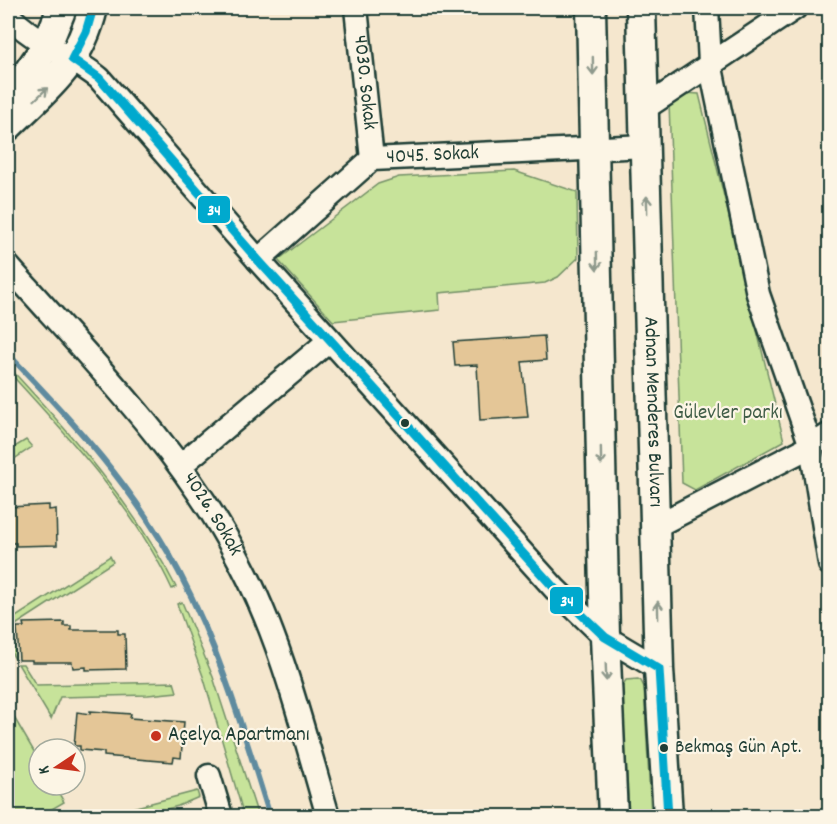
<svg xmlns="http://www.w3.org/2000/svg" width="837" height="824" viewBox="0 0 837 824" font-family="Dekko,sans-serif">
	<rect width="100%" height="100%" fill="#f5e7ce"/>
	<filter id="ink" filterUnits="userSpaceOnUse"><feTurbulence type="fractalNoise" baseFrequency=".0167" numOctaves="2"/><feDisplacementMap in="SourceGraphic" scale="12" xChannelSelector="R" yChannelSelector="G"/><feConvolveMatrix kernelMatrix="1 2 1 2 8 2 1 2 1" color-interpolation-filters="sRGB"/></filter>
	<g filter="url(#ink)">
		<g fill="#c7e39a" stroke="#739067" stroke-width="1.5">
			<path d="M685,93L699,94L784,441L695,490L682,483L669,102Z"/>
			<path d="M514,171L577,192L578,258L558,277L545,283L439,293L440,310L333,321L278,260L378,184L399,177Z"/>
			<path d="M8,366C70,433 134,504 176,587L172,589C135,508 67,435 8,371Z"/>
			<path d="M26,440L32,447L8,463V451Z"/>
			<path d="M110,556L113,562L14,626L15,659L8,647V622Z"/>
			<path d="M182,602L213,677L258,816H244L204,679L177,604Z"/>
			<path d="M18,664H23L36,685L174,682L177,692L148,695L60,697L51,719Z"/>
			<path d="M638,679L641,681L644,687L651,816H629L622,687L626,680Z"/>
			<path d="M8,707L39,760V785H54L64,802L40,816H11L8,809Z"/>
			<path d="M197,791L199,797L178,806L141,816H102Z"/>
		</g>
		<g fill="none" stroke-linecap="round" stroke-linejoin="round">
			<path stroke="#5f8b9f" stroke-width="6" d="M8,354C72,420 136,490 179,572C220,650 244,733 270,816"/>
		</g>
		<g fill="#e4c697" stroke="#1f3d34" stroke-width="1.5">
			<path d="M544,336L546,360L522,362L528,417L480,420L477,365L455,366L453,342Z"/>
			<path d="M49,505V510L56,509L57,545L16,546V543H8V507Z"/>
			<path d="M64,622V626H71V630H118V634H125L126,669L86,670V667L73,668L72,662H32V660H19L17,627H24L23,623Z"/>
			<path d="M90,711L131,714L130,718L184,722L181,758L174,757L173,762L148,760L104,756V752L80,750V746H74L77,712L90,714Z"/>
		</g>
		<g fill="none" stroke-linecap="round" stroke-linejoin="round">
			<g stroke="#1f3d34" stroke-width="27">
				<g id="minor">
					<path id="s1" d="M356,8L372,159"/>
					<path d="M707,8L710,63L758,294L811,446L830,564"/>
					<path d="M8,15C34,42 70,55 99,78L258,260L556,590L605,637L659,669"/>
					<path d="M645,108L795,8"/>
					<path id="s2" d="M258,260L372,159L646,146"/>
					<path id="s3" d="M8,266C91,360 182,450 240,562C282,641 303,731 328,816"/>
					<path d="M181,465L330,340"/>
					<path d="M656,526L811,446L830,434"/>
					<path d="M209,776L221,816"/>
				</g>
			</g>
			<g stroke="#1f3d34" stroke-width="33">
				<g id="major">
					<path d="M591,8L605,637L613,816"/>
					<path id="s4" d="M641,8L659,669L668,816"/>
					<path d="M8,101L47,45L62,8"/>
					<path d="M8,126C47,88 80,64 93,8"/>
				</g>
			</g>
			<use href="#minor" stroke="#fcf5e5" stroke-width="22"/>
			<use href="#major" stroke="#fcf5e5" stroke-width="28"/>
			<g stroke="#fcf5e5" stroke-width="14">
				<path id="bus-1" d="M93,8L86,32L72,59L99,78L258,260L556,590L605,637L659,669L668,816"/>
			</g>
			<use href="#bus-1" stroke="#00a9ce" stroke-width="9"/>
		</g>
		<defs><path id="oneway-shaft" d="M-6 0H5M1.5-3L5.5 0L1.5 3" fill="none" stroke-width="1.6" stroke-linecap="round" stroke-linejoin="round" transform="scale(1.5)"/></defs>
		<g stroke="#8e998c">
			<use href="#oneway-shaft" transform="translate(593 66) rotate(89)"/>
			<use href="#oneway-shaft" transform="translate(41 94) rotate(-44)"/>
			<use href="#oneway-shaft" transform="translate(647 205) rotate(-91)"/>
			<use href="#oneway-shaft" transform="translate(597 261) rotate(89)"/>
			<use href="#oneway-shaft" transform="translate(601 456) rotate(89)"/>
			<use href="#oneway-shaft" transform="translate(658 610) rotate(-91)"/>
			<use href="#oneway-shaft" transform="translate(606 672) rotate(88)"/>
		</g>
	</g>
	<g fill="#1f3d34" stroke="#fcf5e5" stroke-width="2">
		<circle cx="405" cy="423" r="5"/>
		<circle cx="664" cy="748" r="5"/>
	</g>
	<circle fill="#c8321e" stroke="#fcf5e5" stroke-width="2" cx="156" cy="736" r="6"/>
	<g text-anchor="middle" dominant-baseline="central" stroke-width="4.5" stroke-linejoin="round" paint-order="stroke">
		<g font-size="20" fill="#1f3d34" stroke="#fcf5e5" text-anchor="start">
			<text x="675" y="748">Bekmaş Gün Apt.</text>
		</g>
		<g font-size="21" fill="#1f3d34" stroke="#fcf5e5">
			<text stroke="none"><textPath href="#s1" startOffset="75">4030. Sokak</textPath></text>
			<text stroke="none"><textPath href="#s2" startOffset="213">4045. Sokak</textPath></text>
			<text stroke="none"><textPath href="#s4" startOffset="404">Adnan Menderes Bulvarı</textPath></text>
			<text stroke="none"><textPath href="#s3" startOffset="322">4026. Sokak</textPath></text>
		</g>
		<g font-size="21" fill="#415e48" stroke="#fcf5e5">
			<text x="728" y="414">Gülevler parkı</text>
		</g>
		<g font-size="21" fill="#1f3d34" stroke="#fcf5e5" text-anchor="start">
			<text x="168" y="736">Açelya Apartmanı</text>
		</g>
	</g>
	<g stroke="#fcf5e5" stroke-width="2">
		<rect x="197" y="195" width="34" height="29" rx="6" fill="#00a9ce"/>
		<rect x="549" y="586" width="35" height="29" rx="6" fill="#00a9ce"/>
	</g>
	<g font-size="16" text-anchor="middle" font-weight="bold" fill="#fff">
		<text x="214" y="215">34</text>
		<text x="567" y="606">34</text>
	</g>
	<rect width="837" height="824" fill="none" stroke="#fcf5e5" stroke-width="30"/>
	<rect x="15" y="15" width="807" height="794" fill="none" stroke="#1f3d34" stroke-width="2" filter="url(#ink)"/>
	<g transform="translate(57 767) rotate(257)"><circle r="28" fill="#fcf5e5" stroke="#a4ab9e" stroke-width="1.5"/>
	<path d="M0-4.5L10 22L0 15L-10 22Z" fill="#c8321e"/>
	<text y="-9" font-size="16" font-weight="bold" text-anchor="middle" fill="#1f3d34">K</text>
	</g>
</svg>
